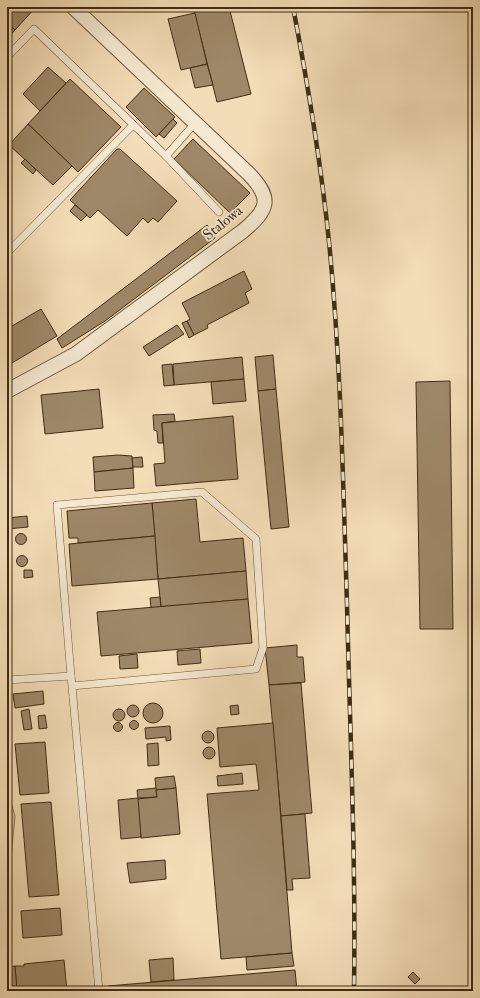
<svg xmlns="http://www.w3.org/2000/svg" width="480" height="998" viewBox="0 0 480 998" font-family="'IM FELL Double Pica',serif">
	<rect width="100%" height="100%" fill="#f3ddb8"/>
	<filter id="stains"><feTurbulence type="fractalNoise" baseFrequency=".005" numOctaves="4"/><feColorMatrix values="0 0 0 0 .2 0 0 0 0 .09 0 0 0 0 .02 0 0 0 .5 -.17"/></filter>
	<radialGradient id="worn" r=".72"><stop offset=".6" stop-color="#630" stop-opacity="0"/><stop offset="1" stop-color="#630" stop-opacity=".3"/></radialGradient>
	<path fill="#d5bf9c" stroke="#8b7656" d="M7,789L15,816L7,901Z"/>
	<g fill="#9e8868" stroke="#412c11">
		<path d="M7,7H36L15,30L7,22Z"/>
		<path d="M193,7H229L251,94L217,102Z"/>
		<path d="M195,13L207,64L181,70L168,19Z"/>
		<path d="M7,22L15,30L7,39Z"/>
		<path d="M207,64L213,85L195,88L190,68Z"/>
		<path d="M48,67L66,83L40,111L23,94Z"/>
		<path d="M70,79L121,127L78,172L28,124Z"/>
		<path d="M144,88L175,117L156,137L126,107Z"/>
		<path d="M173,119L177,123L164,138L159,134Z"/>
		<path d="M28,124L72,166L53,185L9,145Z"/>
		<path d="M193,139L250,193L230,213L174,159Z"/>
		<path d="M117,149H120L177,201L158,222L153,218L148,223L143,218L127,236L98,210L90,218L70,200Z"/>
		<path d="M25,159L36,170L33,174L21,163Z"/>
		<path d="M75,205L87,215L81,221L70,211Z"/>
		<path d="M207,225L215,238L105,321L62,348L57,339Z"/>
		<path d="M244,271L252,289L245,293L249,303L207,325L208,328L194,335L187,321L190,319L182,303Z"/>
		<path d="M41,309L57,336L7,366V329Z"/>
		<path d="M187,321L194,335L189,338L182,323Z"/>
		<path d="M177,325L184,334L149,356L143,347Z"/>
		<path d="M273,355L276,389L258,391L255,357Z"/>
		<path d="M242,357L244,379L174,385L173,364Z"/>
		<path d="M172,364L174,385L164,386L162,365Z"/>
		<path d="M244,379L246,401L213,404L211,382Z"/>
		<path d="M450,381L453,629H420L416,382Z"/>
		<path d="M99,389L103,428L45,434L41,395Z"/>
		<path d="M276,389L289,527L271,529L258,391Z"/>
		<path d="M174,414L175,421L162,423L163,443H158L157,431L154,430L153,415Z"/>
		<path d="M233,416L238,479L156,486L154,464L165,463L162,423Z"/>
		<path d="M118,455L132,456L133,468L94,472L93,457Z"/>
		<path d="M142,457L143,467H133L132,458Z"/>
		<path d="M133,468L134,488L95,491L94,472Z"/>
		<path d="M196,499L200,542L243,538L246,571L158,579L152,503Z"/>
		<path d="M152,503L155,536L78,543V538H69L67,511Z"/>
		<path d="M27,516L28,527L7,529V518Z"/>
		<circle cx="21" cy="539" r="5.5"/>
		<path d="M155,536L158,579L72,586L69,544Z"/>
		<circle cx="22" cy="561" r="5.5"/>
		<path d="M24,570H32L33,577L24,578Z"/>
		<path d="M246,571L248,599L161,607L158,579Z"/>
		<path d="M160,597L161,607L151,608L150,598Z"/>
		<path d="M248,599L252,643L101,656L97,612Z"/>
		<path d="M297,645V657H303L305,682L269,685L265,648Z"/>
		<path d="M200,649L201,663L178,665L177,651Z"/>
		<path d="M137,654L138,668L120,669L119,656Z"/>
		<path d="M301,683L312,813L281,816L269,685Z"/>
		<path d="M43,691L44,704L15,708L13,694Z"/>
		<circle cx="153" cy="713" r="10"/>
		<circle cx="133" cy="711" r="6"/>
		<path d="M238,705L239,714L231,715L230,706Z"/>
		<circle cx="119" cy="715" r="6"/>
		<path d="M29,709L32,729L24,730L21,711Z"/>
		<path d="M45,715L47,728L39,729L38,716Z"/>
		<circle cx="134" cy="725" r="4.5"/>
		<circle cx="118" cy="727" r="4.5"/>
		<path d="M273,723L292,953L221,959L207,794L259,790L256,764L220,767L217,728Z"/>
		<path d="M170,726L171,740L166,741V737L146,739L145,728Z"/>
		<circle cx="208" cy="737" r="6"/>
		<path d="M45,742L49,793L20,795L15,744Z"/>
		<path d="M158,743L159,765L148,766L147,744Z"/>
		<circle cx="209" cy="753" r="6"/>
		<path d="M242,773L243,784L218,786L217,776Z"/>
		<path d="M174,776L176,788L156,790L155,778Z"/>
		<path d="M156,788L157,797L138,798L137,790Z"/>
		<path d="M176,788L180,834L141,838L137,799L157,797L156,790Z"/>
		<path d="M138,798L141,837L121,839L118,800Z"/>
		<path d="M51,802L59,895L29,897L21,804Z"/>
		<path d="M305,814L310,878L292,879L293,890H287L281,816Z"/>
		<path d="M165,860L166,879L130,883L127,863Z"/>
		<path d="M60,908L62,935L23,938L21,911Z"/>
		<path d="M292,953L294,966L247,970L246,957Z"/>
		<path d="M173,958L174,980L151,982L149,960Z"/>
		<path d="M64,960L67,991H17L15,966H24V964Z"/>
		<path d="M15,966L17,991H8L7,967Z"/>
		<path d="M295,970L297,991H109L108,986Z"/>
		<path d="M413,972L420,979L415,984L408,977Z"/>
	</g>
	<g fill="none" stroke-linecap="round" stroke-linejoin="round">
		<g stroke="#6e583b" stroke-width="8">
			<g id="lane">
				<path d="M7,57L34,29L166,156"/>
				<path d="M196,122L166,156L219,212"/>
				<path d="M7,253L133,125"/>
				<path d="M7,680L71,676"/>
				<path d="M72,686L256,669L263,648L256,539L202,492L57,505L71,676L72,686L99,991"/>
			</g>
		</g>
		<g stroke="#6e583b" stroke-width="16">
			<path id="street" d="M7,391L76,354L243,231C268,210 273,199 249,174L73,7"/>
		</g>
		<use href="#lane" stroke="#f7e9d1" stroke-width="7"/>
		<use href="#street" stroke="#f7e9d1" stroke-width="14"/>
		<g stroke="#412c11" stroke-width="4.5">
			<path id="rail" d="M293,7C308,85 321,163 329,242C341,362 343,483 347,604C350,733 356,862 354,991"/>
		</g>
		<use href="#rail" stroke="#f7e9d1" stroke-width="3" stroke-dasharray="9" stroke-linecap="butt"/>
	</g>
	<g text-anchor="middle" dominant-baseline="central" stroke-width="4" stroke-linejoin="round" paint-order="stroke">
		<g font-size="15" fill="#412c11" stroke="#f7e9d1">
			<text transform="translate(223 223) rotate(-39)">Stalowa</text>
		</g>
	</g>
	<rect width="480" height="998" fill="none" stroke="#f3ddb8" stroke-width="24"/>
	<rect x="8" y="8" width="464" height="982" fill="none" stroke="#412c11" stroke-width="2"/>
	<rect x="12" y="12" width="456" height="974" fill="none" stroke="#412c11"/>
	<rect width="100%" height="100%" filter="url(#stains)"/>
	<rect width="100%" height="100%" fill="url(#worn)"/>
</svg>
